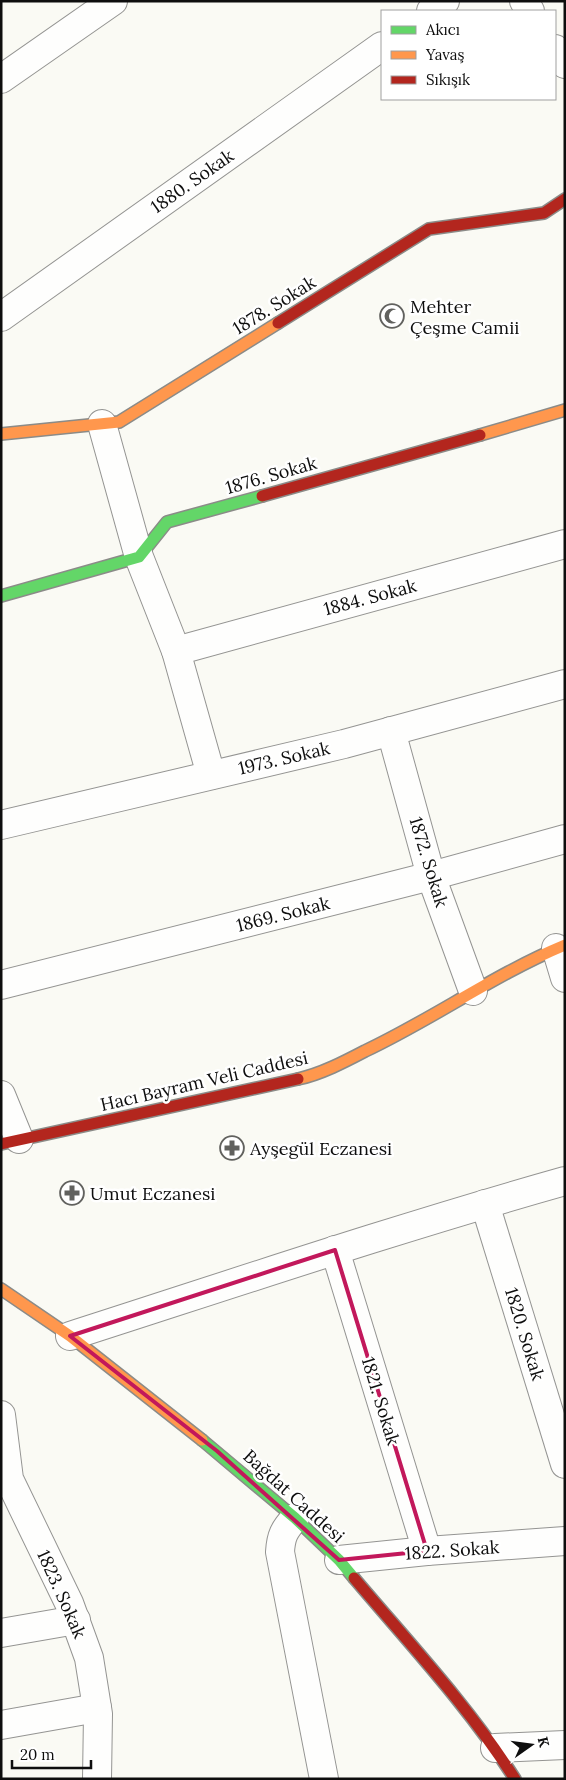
<svg xmlns="http://www.w3.org/2000/svg" width="566" height="1780" viewBox="0 0 566 1780" font-family="Lora,serif">
	<rect width="100%" height="100%" fill="#fafaf4"/>
	<g fill="none" stroke-linecap="round" stroke-linejoin="round">
		<g stroke="#949492" stroke-width="30">
			<g id="street">
				<path d="M524,1L530,11"/>
				<path d="M431,11L445,1"/>
				<path d="M555,49L565,64"/>
				<path d="M1,79L113,1"/>
				<path d="M1,317L382,46"/>
				<path d="M102,424L139,557L176,651L211,775"/>
				<path d="M176,651L565,544"/>
				<path d="M391,731L431,876L473,991"/>
				<path d="M1,825L344,744L565,684"/>
				<path d="M556,948L565,978"/>
				<path d="M1,985L431,876L565,839"/>
				<path d="M1,1095L19,1139"/>
				<path d="M485,1204L565,1464"/>
				<path d="M335,1250L427,1551"/>
				<path d="M70,1336C235,1283 398,1228 565,1181"/>
				<path d="M1,1415L9,1479L69,1603L89,1658L98,1714L97,1779"/>
				<path d="M295,1518C284,1530 281,1536 280,1552L324,1779"/>
				<path d="M339,1560L427,1551L565,1541"/>
				<path d="M1,1633L76,1620"/>
				<path d="M1,1725L97,1708"/>
				<path d="M495,1748L565,1745"/>
			</g>
		</g>
		<g stroke="#8b8b88" stroke-width="14">
			<g id="fast">
				<path d="M1,596L139,557L167,522L262,496"/>
				<path d="M202,1440L295,1518L339,1560L354,1578"/>
			</g>
		</g>
		<g stroke="#8b8b88" stroke-width="14">
			<g id="slow">
				<path d="M1,434L119,422L278,323"/>
				<path d="M480,435L565,410"/>
				<path d="M298,1079C321,1074 344,1062 365,1051C433,1019 495,974 565,945"/>
				<path d="M1,1289L70,1336L202,1440"/>
			</g>
		</g>
		<g stroke="#8b8b88" stroke-width="14">
			<g id="jam">
				<path d="M278,323L429,229L544,213L565,199"/>
				<path d="M262,496L480,435"/>
				<path d="M1,1144L298,1079"/>
				<path d="M354,1578C409,1643 469,1707 515,1779"/>
			</g>
		</g>
		<use href="#street" stroke="#fefefd" stroke-width="28"/>
		<use href="#fast" stroke="#63d668" stroke-width="11"/>
		<use href="#slow" stroke="#ff974d" stroke-width="11"/>
		<use href="#jam" stroke="#b3261e" stroke-width="11"/>
	</g>
	<path fill="none" stroke="#c2185b" stroke-width="4" stroke-linejoin="round" d="M335,1250L427,1551L339,1560L217,1451L70,1336Z"/>
	<defs>
		<g id="mosque-ring" transform="scale(1.25)"><circle r="9.5" fill="#fff" stroke="#61615e" stroke-width="1.5"/><path d="M3.5-4.9A6 6 0 1 0 3.5 4.9A5 5 0 1 1 3.5-4.9Z" fill="#61615e"/></g>
		<g id="pharmacy-ring" transform="scale(1.25)"><circle r="9.5" fill="#fff" stroke="#61615e" stroke-width="1.5"/><path d="M-2-6h4v4h4v4h-4v4h-4v-4h-4v-4h4Z" fill="#61615e"/></g>
	</defs>
	<g fill-rule="evenodd">
		<use href="#mosque-ring" x="392" y="316"/>
		<use href="#pharmacy-ring" x="232" y="1148"/>
		<use href="#pharmacy-ring" x="72" y="1193"/>
	</g>
	<g text-anchor="middle" dominant-baseline="central" stroke-width="5" stroke-linejoin="round" paint-order="stroke">
		<g font-size="18" fill="#0e0e0e" stroke="#fff">
			<text transform="translate(192 181) rotate(-35)">1880. Sokak</text>
			<text transform="translate(274 305) rotate(-32)">1878. Sokak</text>
			<text transform="translate(271 475) rotate(-16)">1876. Sokak</text>
			<text transform="translate(370 597) rotate(-15)">1884. Sokak</text>
			<text transform="translate(284 758) rotate(-13)">1973. Sokak</text>
			<text transform="translate(429 862) rotate(73)">1872. Sokak</text>
			<text transform="translate(283 914) rotate(-14)">1869. Sokak</text>
			<text transform="translate(204 1081) rotate(-13)">Hacı Bayram Veli Caddesi</text>
			<text transform="translate(525 1334) rotate(73)">1820. Sokak</text>
			<text transform="translate(381 1401) rotate(73)">1821. Sokak</text>
			<text transform="translate(294 1496) rotate(42)">Bağdat Caddesi</text>
			<text transform="translate(452 1550) rotate(-4)">1822. Sokak</text>
			<text transform="translate(62 1594) rotate(66)">1823. Sokak</text>
		</g>
		<g font-size="18" fill="#0e0e0e" stroke="#fff" text-anchor="start">
			<text x="410" y="306">Mehter<tspan x="410" dy="21">Çeşme Camii</tspan></text>
			<text x="250" y="1148">Ayşegül Eczanesi</text>
			<text x="90" y="1193">Umut Eczanesi</text>
		</g>
	</g>
	<rect width="566" height="1780" fill="none" stroke="#0e0e0e" stroke-width="5"/>
	<rect x="381" y="10" width="175" height="90" fill="#ffffff" stroke="#9f9f9f"/>
	<rect x="391" y="26" width="25" height="8" fill="#63d668" stroke="#9f9f9f"/>
	<text x="426" y="35" font-size="15" fill="#0e0e0e">Akıcı</text>
	<rect x="391" y="51" width="25" height="8" fill="#ff974d" stroke="#9f9f9f"/>
	<text x="426" y="60" font-size="15" fill="#0e0e0e">Yavaş</text>
	<rect x="391" y="76" width="25" height="8" fill="#b3261e" stroke="#9f9f9f"/>
	<text x="426" y="85" font-size="15" fill="#0e0e0e">Sıkışık</text>
	<g transform="translate(531 1745) rotate(76)" stroke="#ffffff" stroke-width="4" paint-order="stroke">
	<path d="M0-4L9 19L0 12L-9 19Z" fill="#0e0e0e"/>
	<text y="-8" font-size="14" font-weight="bold" text-anchor="middle" fill="#0e0e0e">K</text>
	</g>
	<path d="M12 1760v8h79v-8" fill="none" stroke="#0e0e0e" stroke-width="2.5"/>
	<text x="20" y="1760" font-size="15" fill="#0e0e0e" stroke="#ffffff" stroke-width="4" paint-order="stroke">20 m</text>
</svg>
